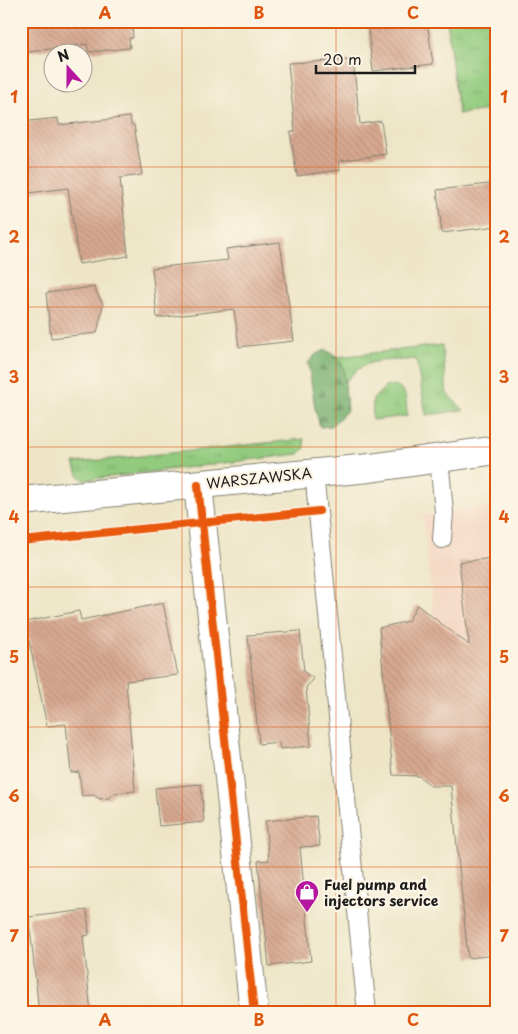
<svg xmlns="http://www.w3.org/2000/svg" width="518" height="1034" viewBox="0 0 518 1034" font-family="'Playpen Sans',sans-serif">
	<defs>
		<pattern id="grass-tufts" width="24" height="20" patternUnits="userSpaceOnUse" patternTransform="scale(1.25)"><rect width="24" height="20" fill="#92cb7e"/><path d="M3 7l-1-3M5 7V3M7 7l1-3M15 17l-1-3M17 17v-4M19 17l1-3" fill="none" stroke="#7dae6c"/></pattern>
		<pattern id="forest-firs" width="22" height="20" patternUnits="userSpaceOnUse" patternTransform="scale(1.25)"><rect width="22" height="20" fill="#75af6d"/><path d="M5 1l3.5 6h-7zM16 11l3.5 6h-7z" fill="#5f8e59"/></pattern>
		<pattern id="building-back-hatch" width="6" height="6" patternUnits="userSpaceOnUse" patternTransform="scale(1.25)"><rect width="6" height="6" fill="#d7a890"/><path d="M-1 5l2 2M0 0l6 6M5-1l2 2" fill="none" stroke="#b8907c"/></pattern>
	</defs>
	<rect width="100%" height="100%" fill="#fcf5e5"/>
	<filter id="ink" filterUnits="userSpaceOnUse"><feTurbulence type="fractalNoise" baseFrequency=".02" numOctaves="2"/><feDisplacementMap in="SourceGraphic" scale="10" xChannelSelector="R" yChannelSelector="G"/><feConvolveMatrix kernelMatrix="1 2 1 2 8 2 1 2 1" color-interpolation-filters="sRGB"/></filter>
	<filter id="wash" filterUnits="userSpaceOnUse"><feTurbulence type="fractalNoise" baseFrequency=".0096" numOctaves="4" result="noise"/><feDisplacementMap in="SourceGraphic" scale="20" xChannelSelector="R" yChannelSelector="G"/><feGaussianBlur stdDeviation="1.12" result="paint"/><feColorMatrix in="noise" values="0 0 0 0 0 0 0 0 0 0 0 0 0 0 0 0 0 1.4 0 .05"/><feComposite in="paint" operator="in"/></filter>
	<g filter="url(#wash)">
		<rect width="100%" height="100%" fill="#ede5c6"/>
		<path fill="#f3d4bf" d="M497,506V812L454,815L423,515Z"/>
		<g fill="url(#grass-tufts)" stroke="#57744d">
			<path d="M447,21H497V109L458,114Z"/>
			<path d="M442,345L447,394L464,410L426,415L416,359C384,363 368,354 345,382L344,370L338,357Z"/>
			<path d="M394,385C408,389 406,403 407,416L372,420L373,399L386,386Z"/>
			<path d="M304,439L305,448L299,454L84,480L78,475L74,463Z"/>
		</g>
		<path fill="url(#forest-firs)" stroke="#486644" d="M326,350L338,357L344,370L347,411L331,426L320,427L315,408L308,363L316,354Z"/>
		<g id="blocks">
			<g fill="url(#building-back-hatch)">
				<path d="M21,21H132L133,38H129L130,48L88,52L87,44L21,53Z"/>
				<path d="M367,21H427L433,64L373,71Z"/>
				<path d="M353,60L360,124L381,121L386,154L339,161L340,170L297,176L290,132L295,131L288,63Z"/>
				<path d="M130,117L131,125H134L142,175L120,178L128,256L79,264L68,188L21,194V122L58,118L59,125Z"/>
				<path d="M497,183V226L442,233L437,190Z"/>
				<path d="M280,242L294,341L239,347L234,309L157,318L152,268L228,260L226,249Z"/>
				<path d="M94,287L103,305L97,333L51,338L46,293Z"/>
				<path d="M493,558L497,596V955L468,958L451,786H431L419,776L393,775L379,628L408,621L417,605L469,645L459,562Z"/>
				<path d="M163,603L178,675L126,681L135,791L114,793L110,798L99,799L94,795L82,796L79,772L71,773L66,724L47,726L25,622L79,611L81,620Z"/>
				<path d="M300,631L304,672L314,679L306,687L311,746L280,749L279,742L259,744L248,635Z"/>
				<path d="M201,784L204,822L159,826L155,788Z"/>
				<path d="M316,816L320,846L300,847L311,961L269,966L258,861L269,860L265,821Z"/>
				<path d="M87,910L89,935L83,936L91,1013H39L29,917Z"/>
			</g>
		</g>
	</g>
	<g filter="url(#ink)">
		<use href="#blocks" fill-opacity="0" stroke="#848071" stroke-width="1"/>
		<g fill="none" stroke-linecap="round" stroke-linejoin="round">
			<g stroke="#848071" stroke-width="20">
				<g id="lane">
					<path d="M439,458L444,512L442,539"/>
					<path d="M314,472L367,1013"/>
				</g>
			</g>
			<g stroke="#848071" stroke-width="30">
				<path id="street" d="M198,485L254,1013"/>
			</g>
			<g stroke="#848071" stroke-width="30">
				<path id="secondary" d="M21,501L370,468L497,450"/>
			</g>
			<use href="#lane" stroke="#fff" stroke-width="18"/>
			<use href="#street" stroke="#fff" stroke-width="28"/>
			<use href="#secondary" stroke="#fff" stroke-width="28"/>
			<g stroke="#fcf5e5" stroke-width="11">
				<g id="cycleway">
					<path d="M198,485L254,1013"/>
					<path d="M21,541L319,511"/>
				</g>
			</g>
			<use href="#cycleway" stroke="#e8590c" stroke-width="8"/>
		</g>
	</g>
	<path fill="none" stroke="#de560d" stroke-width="1" stroke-opacity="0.55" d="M182,21V1013M336,21V1013M21,167H497M21,307H497M21,447H497M21,587H497M21,727H497M21,867H497"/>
	<defs>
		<g id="shop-pin" transform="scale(1.25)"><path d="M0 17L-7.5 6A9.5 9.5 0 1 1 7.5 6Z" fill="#b5179e" stroke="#fcf5e5"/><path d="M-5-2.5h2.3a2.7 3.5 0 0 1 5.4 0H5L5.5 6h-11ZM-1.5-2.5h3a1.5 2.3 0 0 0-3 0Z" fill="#fff"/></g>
	</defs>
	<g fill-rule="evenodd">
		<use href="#shop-pin" x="307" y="892"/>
	</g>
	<g text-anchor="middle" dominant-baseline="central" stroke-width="5" stroke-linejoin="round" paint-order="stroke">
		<g font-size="14" fill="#1c1c1c" stroke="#fcf5e5">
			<text transform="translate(259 478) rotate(-6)">WARSZAWSKA</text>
		</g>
		<g font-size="14" font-weight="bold" fill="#1c1c1c" stroke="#fcf5e5" text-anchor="start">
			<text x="324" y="884">Fuel pump and<tspan x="324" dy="16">injectors service</tspan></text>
		</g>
	</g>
	<rect width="518" height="1034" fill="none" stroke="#fcf5e5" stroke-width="55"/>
	<g transform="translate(68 68) rotate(339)"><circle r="24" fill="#fcf5e5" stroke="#a29e95"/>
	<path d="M0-4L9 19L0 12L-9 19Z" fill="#b5179e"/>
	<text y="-8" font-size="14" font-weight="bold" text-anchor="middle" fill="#1c1c1c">N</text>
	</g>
	<path d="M316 65v8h99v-8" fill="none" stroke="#1c1c1c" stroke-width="2.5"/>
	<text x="323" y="65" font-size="15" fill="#1c1c1c" stroke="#fcf5e5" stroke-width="4" paint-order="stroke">20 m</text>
	<rect x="28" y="28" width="462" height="978" fill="none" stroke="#de560d" stroke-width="2"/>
	<g font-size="16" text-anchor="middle" font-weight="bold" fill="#de560d">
		<text x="105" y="19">A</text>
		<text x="259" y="19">B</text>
		<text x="413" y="19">C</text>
		<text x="14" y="103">1</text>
		<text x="504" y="103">1</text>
		<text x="14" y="243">2</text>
		<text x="504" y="243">2</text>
		<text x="14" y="383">3</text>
		<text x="504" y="383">3</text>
		<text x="14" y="523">4</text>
		<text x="504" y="523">4</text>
		<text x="14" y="663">5</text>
		<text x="504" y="663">5</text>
		<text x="14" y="802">6</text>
		<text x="504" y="802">6</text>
		<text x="14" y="942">7</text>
		<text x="504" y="942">7</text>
		<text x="105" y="1026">A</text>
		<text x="259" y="1026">B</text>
		<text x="413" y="1026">C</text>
	</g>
</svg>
